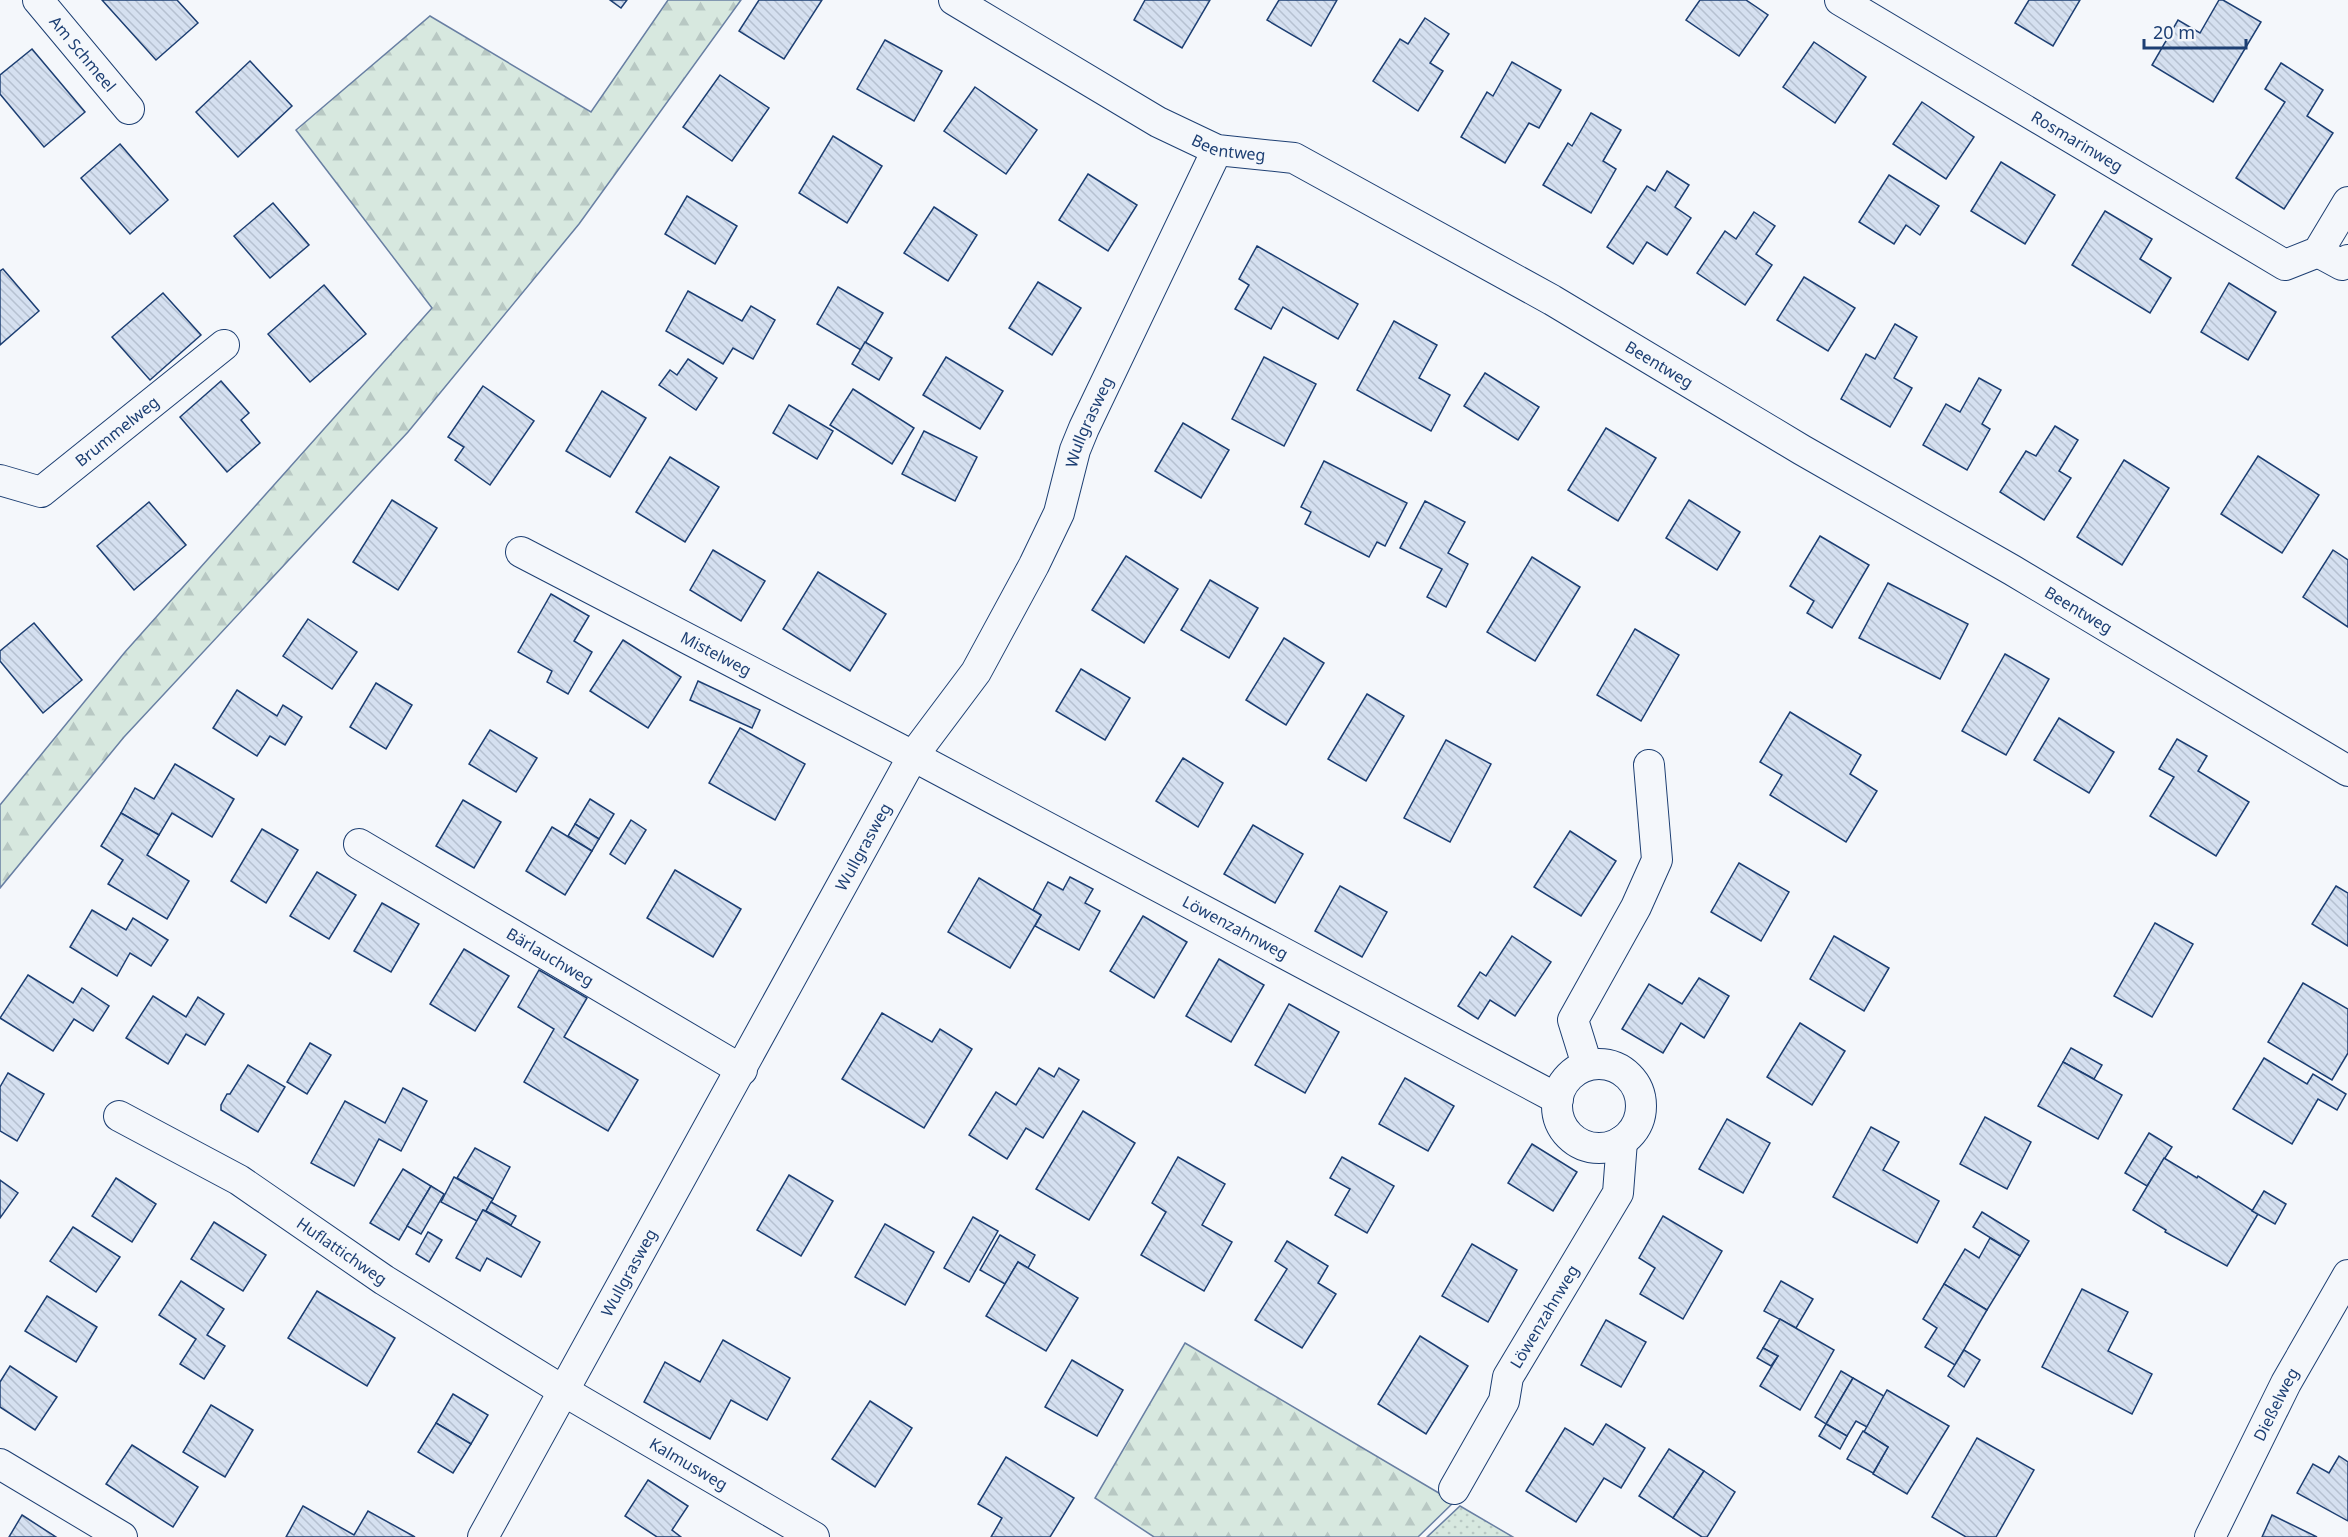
<svg xmlns="http://www.w3.org/2000/svg" width="2348" height="1537" viewBox="0 0 2348 1537" font-family="'Noto Sans',sans-serif">
	<defs>
		<pattern id="green-dots" width="8" height="8" patternUnits="userSpaceOnUse" patternTransform="scale(1.5)"><rect width="8" height="8" fill="#d7e8df"/><path d="M2 2h.1M6 6h.1" fill="none" stroke="#b8c8c3" stroke-width="1.8" stroke-linecap="round"/></pattern>
		<pattern id="forest-firs" width="22" height="20" patternUnits="userSpaceOnUse" patternTransform="scale(1.5)"><rect width="22" height="20" fill="#d7e8df"/><path d="M5 1l3.5 6h-7zM16 11l3.5 6h-7z" fill="#b8c8c3"/></pattern>
		<pattern id="building-back-hatch" width="6" height="6" patternUnits="userSpaceOnUse" patternTransform="scale(1.5)"><rect width="6" height="6" fill="#d5e0f0"/><path d="M-1 5l2 2M0 0l6 6M5-1l2 2" fill="none" stroke="#b6c1d1"/></pattern>
	</defs>
	<rect width="100%" height="100%" fill="#f4f7fb"/>
	<path fill="url(#green-dots)" stroke="#687fa3" stroke-width="1.5" d="M1460,1506L1513,1537H1427Z"/>
	<g fill="url(#forest-firs)" stroke="#687fa3" stroke-width="1.5">
		<path d="M668,0H741L579,224L408,432L124,737L0,888V805L125,652L432,308L296,130L430,16L591,112Z"/>
		<path d="M1185,1343L1454,1502L1418,1537H1154L1095,1498Z"/>
	</g>
	<g fill="url(#building-back-hatch)" stroke="#1d3f73" stroke-width="1.5">
		<path d="M102,0H177L198,23L156,60Z"/>
		<path d="M610,0H627L621,8Z"/>
		<path d="M759,0H822L784,59L739,31Z"/>
		<path d="M1145,0H1210L1182,48L1134,20Z"/>
		<path d="M1279,0H1337L1311,46L1267,20Z"/>
		<path d="M1700,0H1746L1768,15L1739,56L1686,20Z"/>
		<path d="M2029,0H2080L2053,46L2015,23Z"/>
		<path d="M2219,0H2223L2261,22L2213,102L2152,65L2178,20L2200,33Z"/>
		<path d="M1425,18L1449,34L1430,63L1443,71L1418,111L1373,81L1400,39L1408,44Z"/>
		<path d="M885,40L942,71L914,121L857,89Z"/>
		<path d="M1814,42L1866,77L1835,123L1783,87Z"/>
		<path d="M32,49L85,112L44,147L0,94V75Z"/>
		<path d="M250,61L292,106L238,157L196,112Z"/>
		<path d="M1512,62L1561,90L1539,128L1529,123L1505,163L1461,137L1487,92L1493,96Z"/>
		<path d="M2281,63L2323,90L2307,116L2333,133L2284,209L2236,178L2285,102L2265,89Z"/>
		<path d="M720,75L769,108L732,161L683,127Z"/>
		<path d="M975,87L1037,130L1006,174L944,131Z"/>
		<path d="M1922,102L1974,137L1946,179L1893,144Z"/>
		<path d="M1591,113L1621,130L1603,161L1616,169L1591,213L1543,185L1568,143L1572,146Z"/>
		<path d="M833,136L882,166L847,223L799,193Z"/>
		<path d="M120,144L168,200L130,234L81,178Z"/>
		<path d="M2001,162L2055,195L2025,244L1971,211Z"/>
		<path d="M1667,171L1689,185L1675,207L1691,218L1667,255L1647,242L1633,264L1607,247L1647,186L1655,191Z"/>
		<path d="M1088,174L1137,205L1108,251L1059,220Z"/>
		<path d="M1889,175L1939,206L1920,235L1906,225L1894,244L1859,222Z"/>
		<path d="M687,196L737,226L715,264L665,234Z"/>
		<path d="M273,203L309,245L270,278L234,236Z"/>
		<path d="M934,207L977,235L948,281L904,253Z"/>
		<path d="M2105,211L2152,239L2140,259L2171,278L2150,313L2072,265Z"/>
		<path d="M1754,212L1775,226L1756,254L1772,265L1745,305L1697,273L1725,231L1736,239Z"/>
		<path d="M1257,246L1358,304L1338,339L1283,307L1271,329L1235,309L1249,285L1239,279Z"/>
		<path d="M3,269L39,311L0,345V271Z"/>
		<path d="M1804,277L1855,308L1828,351L1777,320Z"/>
		<path d="M1038,282L1081,308L1052,355L1009,328Z"/>
		<path d="M2229,283L2276,312L2248,360L2201,332Z"/>
		<path d="M324,285L366,334L310,382L268,334Z"/>
		<path d="M838,287L883,313L861,350L817,324Z"/>
		<path d="M688,291L742,321L751,306L775,320L753,359L733,348L723,364L666,331Z"/>
		<path d="M163,293L201,335L150,380L112,337Z"/>
		<path d="M1394,321L1437,345L1419,378L1450,395L1431,431L1357,390Z"/>
		<path d="M1895,324L1917,337L1894,378L1912,388L1890,427L1841,399L1866,354L1875,359Z"/>
		<path d="M865,342L892,358L879,380L852,364Z"/>
		<path d="M946,357L1003,391L980,429L923,395Z"/>
		<path d="M1264,357L1316,384L1284,446L1232,419Z"/>
		<path d="M688,359L717,378L696,410L659,385L670,370L677,375Z"/>
		<path d="M1485,373L1539,407L1518,440L1464,406Z"/>
		<path d="M1979,378L2001,390L1982,424L1990,429L1967,470L1923,445L1946,404L1960,412Z"/>
		<path d="M221,381L249,413L241,420L260,443L227,472L180,417Z"/>
		<path d="M483,386L534,421L490,485L455,460L464,447L448,437Z"/>
		<path d="M853,389L914,428L892,464L830,425Z"/>
		<path d="M602,391L646,418L610,477L566,451Z"/>
		<path d="M789,405L833,431L817,459L773,433Z"/>
		<path d="M1183,423L1229,450L1201,498L1155,471Z"/>
		<path d="M2055,426L2078,440L2059,471L2071,478L2044,520L2000,492L2026,451L2036,456Z"/>
		<path d="M1606,428L1656,458L1618,521L1568,490Z"/>
		<path d="M924,431L977,457L955,501L902,474Z"/>
		<path d="M2258,456L2319,495L2282,553L2221,514Z"/>
		<path d="M670,457L719,487L685,542L636,512Z"/>
		<path d="M2124,460L2169,488L2122,565L2077,537Z"/>
		<path d="M1324,461L1407,503L1385,546L1377,542L1369,557L1305,524L1311,512L1301,507Z"/>
		<path d="M392,500L437,528L398,590L353,562Z"/>
		<path d="M1689,500L1740,532L1717,570L1666,538Z"/>
		<path d="M1425,501L1465,522L1448,553L1468,564L1446,607L1427,597L1442,569L1400,548Z"/>
		<path d="M149,502L186,545L134,590L97,546Z"/>
		<path d="M1820,536L1869,565L1832,628L1807,613L1814,601L1790,586Z"/>
		<path d="M713,550L765,581L741,621L690,590Z"/>
		<path d="M2333,550L2348,560V627L2303,597Z"/>
		<path d="M1126,556L1178,589L1144,643L1092,610Z"/>
		<path d="M1532,557L1580,587L1535,661L1487,632Z"/>
		<path d="M818,572L886,614L850,671L783,629Z"/>
		<path d="M1210,580L1258,608L1229,658L1181,630Z"/>
		<path d="M1888,583L1968,624L1940,679L1859,638Z"/>
		<path d="M551,594L589,616L574,641L592,652L568,694L547,682L552,671L518,652Z"/>
		<path d="M308,619L357,652L332,689L283,656Z"/>
		<path d="M34,623L82,680L43,713L0,661V651Z"/>
		<path d="M1635,629L1679,655L1641,721L1597,695Z"/>
		<path d="M1284,638L1324,663L1286,725L1246,700Z"/>
		<path d="M623,640L681,677L648,728L590,691Z"/>
		<path d="M2005,654L2049,679L2006,755L1962,731Z"/>
		<path d="M1081,669L1130,698L1105,740L1056,711Z"/>
		<path d="M698,681L760,710L752,728L690,700Z"/>
		<path d="M376,683L412,705L386,749L350,727Z"/>
		<path d="M237,690L277,716L283,705L302,717L285,745L270,736L257,756L213,728Z"/>
		<path d="M1367,694L1404,716L1366,781L1328,759Z"/>
		<path d="M1790,712L1861,755L1850,774L1877,791L1846,842L1770,795L1782,775L1760,762Z"/>
		<path d="M2059,718L2114,752L2089,793L2034,760Z"/>
		<path d="M740,728L805,764L775,820L709,783Z"/>
		<path d="M490,730L537,758L516,792L469,764Z"/>
		<path d="M2177,739L2207,756L2198,771L2249,802L2216,856L2150,816L2174,777L2159,769Z"/>
		<path d="M1446,740L1491,764L1450,842L1404,818Z"/>
		<path d="M1183,758L1223,783L1198,827L1156,801Z"/>
		<path d="M175,764L234,799L212,837L172,813L159,835L121,813L135,788L154,799Z"/>
		<path d="M590,799L614,814L599,839L575,824Z"/>
		<path d="M463,800L501,822L474,868L436,846Z"/>
		<path d="M121,813L159,835L147,855L189,881L167,919L108,884L123,860L101,846Z"/>
		<path d="M631,820L646,830L625,864L610,854Z"/>
		<path d="M575,824L599,839L592,851L568,836Z"/>
		<path d="M1253,825L1303,854L1275,903L1224,874Z"/>
		<path d="M552,827L592,851L565,895L526,871Z"/>
		<path d="M262,829L298,850L266,903L231,881Z"/>
		<path d="M1570,831L1616,861L1581,916L1534,887Z"/>
		<path d="M1739,863L1789,892L1761,941L1711,912Z"/>
		<path d="M675,870L741,909L713,957L647,918Z"/>
		<path d="M317,872L356,895L329,939L290,916Z"/>
		<path d="M1070,877L1093,889L1085,903L1100,911L1079,950L1035,926L1041,915L1033,910L1048,882L1063,890Z"/>
		<path d="M979,878L1041,915L1010,968L948,932Z"/>
		<path d="M1340,886L1387,912L1362,957L1315,931Z"/>
		<path d="M2336,886L2348,893V946L2312,924Z"/>
		<path d="M382,903L419,924L391,972L354,951Z"/>
		<path d="M92,910L126,930L133,918L168,940L151,966L130,953L117,976L70,947Z"/>
		<path d="M1143,916L1187,942L1154,998L1110,971Z"/>
		<path d="M2155,923L2193,944L2152,1017L2114,996Z"/>
		<path d="M1512,936L1551,962L1515,1016L1490,1000L1478,1019L1458,1006L1480,972L1486,976Z"/>
		<path d="M1834,936L1889,968L1864,1011L1810,979Z"/>
		<path d="M464,949L509,976L475,1031L430,1004Z"/>
		<path d="M1219,959L1264,985L1231,1042L1186,1016Z"/>
		<path d="M539,970L587,998L564,1037L638,1080L608,1131L524,1082L554,1029L518,1007Z"/>
		<path d="M28,975L73,1003L82,988L109,1006L93,1031L74,1019L53,1051L0,1018Z"/>
		<path d="M1699,978L1729,996L1704,1038L1681,1023L1663,1053L1622,1029L1649,984L1682,1004Z"/>
		<path d="M2303,983L2348,1009V1053L2332,1080L2268,1042Z"/>
		<path d="M153,996L186,1017L198,997L224,1014L205,1045L186,1034L168,1064L126,1038Z"/>
		<path d="M1289,1004L1339,1032L1305,1093L1255,1065Z"/>
		<path d="M882,1013L932,1042L940,1029L972,1049L924,1128L842,1079Z"/>
		<path d="M1800,1023L1845,1051L1812,1105L1767,1077Z"/>
		<path d="M310,1043L331,1055L307,1094L287,1082Z"/>
		<path d="M2071,1048L2102,1065L2094,1079L2063,1062Z"/>
		<path d="M2264,1058L2307,1084L2313,1074L2346,1094L2337,1110L2318,1099L2292,1144L2233,1109Z"/>
		<path d="M2063,1062L2122,1095L2098,1139L2038,1106Z"/>
		<path d="M248,1065L285,1087L258,1132L221,1110V1105L227,1094H230Z"/>
		<path d="M1039,1068L1054,1077L1059,1068L1079,1080L1043,1138L1026,1128L1007,1159L969,1135L996,1092L1016,1105Z"/>
		<path d="M8,1073L44,1094L17,1141L0,1131V1087Z"/>
		<path d="M1405,1078L1454,1106L1428,1151L1379,1124Z"/>
		<path d="M403,1088L427,1101L401,1151L379,1139L354,1186L311,1163L345,1101L385,1123Z"/>
		<path d="M1083,1111L1135,1143L1089,1220L1036,1189Z"/>
		<path d="M1985,1117L2031,1142L2007,1189L1960,1164Z"/>
		<path d="M1727,1119L1770,1143L1743,1193L1699,1169Z"/>
		<path d="M1871,1127L1899,1142L1883,1170L1939,1201L1917,1243L1833,1197Z"/>
		<path d="M2149,1133L2172,1147L2147,1186L2125,1173Z"/>
		<path d="M1532,1144L1577,1172L1553,1211L1508,1183Z"/>
		<path d="M475,1148L510,1167L493,1199L457,1178Z"/>
		<path d="M1178,1157L1225,1184L1202,1225L1232,1242L1204,1291L1141,1255L1166,1212L1152,1203Z"/>
		<path d="M1342,1157L1394,1186L1367,1233L1335,1215L1350,1189L1330,1178Z"/>
		<path d="M2164,1158L2197,1178L2198,1176L2258,1214L2227,1266L2165,1232L2166,1230L2133,1210Z"/>
		<path d="M403,1169L431,1186L399,1240L370,1223Z"/>
		<path d="M789,1175L833,1201L801,1256L757,1230Z"/>
		<path d="M454,1177L493,1199L486,1211L483,1210L477,1221L441,1202Z"/>
		<path d="M116,1178L156,1204L132,1242L92,1216Z"/>
		<path d="M0,1180L18,1193L0,1218Z"/>
		<path d="M431,1186L444,1194L421,1234L407,1226Z"/>
		<path d="M2264,1191L2286,1204L2275,1224L2252,1211Z"/>
		<path d="M491,1202L516,1216L511,1225L486,1211Z"/>
		<path d="M483,1210L540,1242L521,1277L487,1258L480,1271L456,1258Z"/>
		<path d="M1982,1212L2029,1241L2020,1256L1973,1227Z"/>
		<path d="M1663,1216L1722,1251L1683,1319L1640,1294L1655,1268L1639,1258Z"/>
		<path d="M973,1217L998,1231L969,1282L944,1268Z"/>
		<path d="M214,1222L266,1255L243,1291L191,1259Z"/>
		<path d="M885,1224L934,1252L905,1305L855,1277Z"/>
		<path d="M73,1227L120,1257L96,1292L50,1261Z"/>
		<path d="M428,1232L442,1240L429,1262L416,1254Z"/>
		<path d="M1000,1235L1035,1255L1028,1268L1018,1262L1005,1284L980,1270Z"/>
		<path d="M1990,1238L2020,1256L1987,1310L1944,1284L1965,1249L1979,1258Z"/>
		<path d="M1287,1241L1328,1266L1318,1283L1336,1294L1302,1348L1255,1320L1287,1269L1275,1261Z"/>
		<path d="M1472,1244L1517,1270L1488,1322L1442,1296Z"/>
		<path d="M1018,1262L1078,1298L1046,1351L986,1316Z"/>
		<path d="M181,1281L224,1309L207,1335L225,1346L204,1379L180,1364L196,1339L159,1315Z"/>
		<path d="M1781,1281L1813,1299L1796,1328L1764,1311Z"/>
		<path d="M1944,1284L1987,1310L1955,1365L1925,1347L1937,1328L1923,1319Z"/>
		<path d="M2082,1289L2128,1312L2108,1351L2152,1374L2132,1414L2042,1367Z"/>
		<path d="M317,1291L395,1338L367,1386L288,1338Z"/>
		<path d="M47,1296L97,1327L76,1362L25,1331Z"/>
		<path d="M1780,1319L1834,1350L1800,1410L1760,1386L1778,1356L1763,1348Z"/>
		<path d="M1606,1320L1646,1342L1621,1387L1581,1365Z"/>
		<path d="M1420,1336L1468,1366L1426,1434L1378,1404Z"/>
		<path d="M723,1340L790,1378L767,1420L731,1400L710,1439L644,1402L665,1362L700,1382Z"/>
		<path d="M1763,1348L1778,1356L1771,1366L1757,1358Z"/>
		<path d="M1964,1350L1980,1360L1964,1387L1948,1376Z"/>
		<path d="M1072,1360L1123,1390L1097,1436L1045,1407Z"/>
		<path d="M10,1366L57,1397L35,1430L0,1407V1382Z"/>
		<path d="M1841,1371L1853,1378L1826,1424L1815,1417Z"/>
		<path d="M1853,1378L1884,1396L1867,1427L1856,1421L1847,1436L1826,1424Z"/>
		<path d="M1887,1390L1949,1426L1907,1494L1873,1474L1888,1447L1864,1432Z"/>
		<path d="M453,1394L488,1415L471,1444L436,1423Z"/>
		<path d="M870,1401L912,1428L875,1487L832,1459Z"/>
		<path d="M211,1405L253,1430L225,1477L183,1452Z"/>
		<path d="M436,1423L471,1444L453,1473L418,1452Z"/>
		<path d="M1606,1424L1645,1448L1621,1488L1604,1478L1576,1522L1526,1491L1565,1428L1593,1445Z"/>
		<path d="M1826,1424L1847,1436L1840,1449L1819,1436Z"/>
		<path d="M1863,1431L1888,1447L1873,1473L1847,1459Z"/>
		<path d="M1977,1438L2034,1470L1996,1537H1966L1932,1517Z"/>
		<path d="M132,1445L198,1487L173,1527L106,1484Z"/>
		<path d="M1669,1449L1704,1471L1673,1518L1639,1496Z"/>
		<path d="M2339,1456L2348,1462V1521L2297,1493L2313,1464L2329,1473Z"/>
		<path d="M1006,1457L1074,1498L1050,1537H991L1002,1518L978,1504Z"/>
		<path d="M1704,1471L1735,1492L1707,1537H1702L1673,1518Z"/>
		<path d="M648,1480L688,1506L672,1530L681,1537H657L625,1516Z"/>
		<path d="M303,1506L354,1535L368,1511L415,1537H286Z"/>
		<path d="M22,1515L56,1537H9Z"/>
		<path d="M2272,1515L2317,1537H2262Z"/>
	</g>
	<g fill="none" stroke-linecap="round" stroke-linejoin="round">
		<g stroke="#1d3f73" stroke-width="32">
			<g id="street">
				<path id="s1" d="M38,0L129,109"/>
				<path id="s2" d="M954,0L1158,122L1217,150L1294,158L1552,300L1802,450L2012,570L2348,771"/>
				<path id="s3" d="M1840,0L2285,265L2318,252L2348,202"/>
				<path d="M2318,252L2342,265L2348,260"/>
				<path id="s4" d="M0,480L41,492L224,345"/>
				<path id="s5" d="M521,552L913,756L1558,1099"/>
				<path id="s6" d="M359,844L742,1070"/>
				<circle cx="1599" cy="1106" r="42"/>
				<path d="M1587,1065L1573,1020L1636,907L1657,860L1649,765"/>
				<path id="s7" d="M119,1116L239,1180L384,1280L562,1390L814,1537"/>
				<path d="M0,1464L122,1537"/>
				<path id="s8" d="M1454,1489L1504,1401L1508,1377L1618,1193L1622,1141"/>
				<path id="s9" d="M483,1537L913,756L976,672L1034,565L1059,513L1075,450L1084,428L1217,150"/>
				<path id="s10" d="M2210,1537L2286,1383L2348,1275"/>
			</g>
		</g>
		<use href="#street" stroke="#f4f7fb" stroke-width="30"/>
	</g>
	<g text-anchor="middle" dominant-baseline="central" stroke-width="4.5" stroke-linejoin="round" paint-order="stroke">
		<g font-size="16" fill="#1d3f73" stroke="#f4f7fb">
			<text stroke="none"><textPath href="#s1" startOffset="70">Am Schmeel</textPath></text>
			<text stroke="none"><textPath href="#s3" startOffset="276">Rosmarinweg</textPath></text>
			<text stroke="none"><textPath href="#s2" startOffset="314">Beentweg</textPath></text>
			<text stroke="none"><textPath href="#s2" startOffset="800">Beentweg</textPath></text>
			<text stroke="none"><textPath href="#s9" startOffset="1272">Wullgrasweg</textPath></text>
			<text stroke="none"><textPath href="#s4" startOffset="140">Brummelweg</textPath></text>
			<text stroke="none"><textPath href="#s2" startOffset="1286">Beentweg</textPath></text>
			<text stroke="none"><textPath href="#s5" startOffset="220">Mistelweg</textPath></text>
			<text stroke="none"><textPath href="#s9" startOffset="788">Wullgrasweg</textPath></text>
			<text stroke="none"><textPath href="#s5" startOffset="807">Löwenzahnweg</textPath></text>
			<text stroke="none"><textPath href="#s6" startOffset="222">Bärlauchweg</textPath></text>
			<text stroke="none"><textPath href="#s7" startOffset="261">Huflattichweg</textPath></text>
			<text stroke="none"><textPath href="#s9" startOffset="302">Wullgrasweg</textPath></text>
			<text stroke="none"><textPath href="#s8" startOffset="196">Löwenzahnweg</textPath></text>
			<text stroke="none"><textPath href="#s10" startOffset="148">Dießelweg</textPath></text>
			<text stroke="none"><textPath href="#s7" startOffset="668">Kalmusweg</textPath></text>
		</g>
	</g>
	<path d="M2144 39v9h102v-9" fill="none" stroke="#1d3f73" stroke-width="3"/>
	<text x="2153" y="39" font-size="18" fill="#1d3f73" stroke="#f4f7fb" stroke-width="4.5" paint-order="stroke">20 m</text>
</svg>
